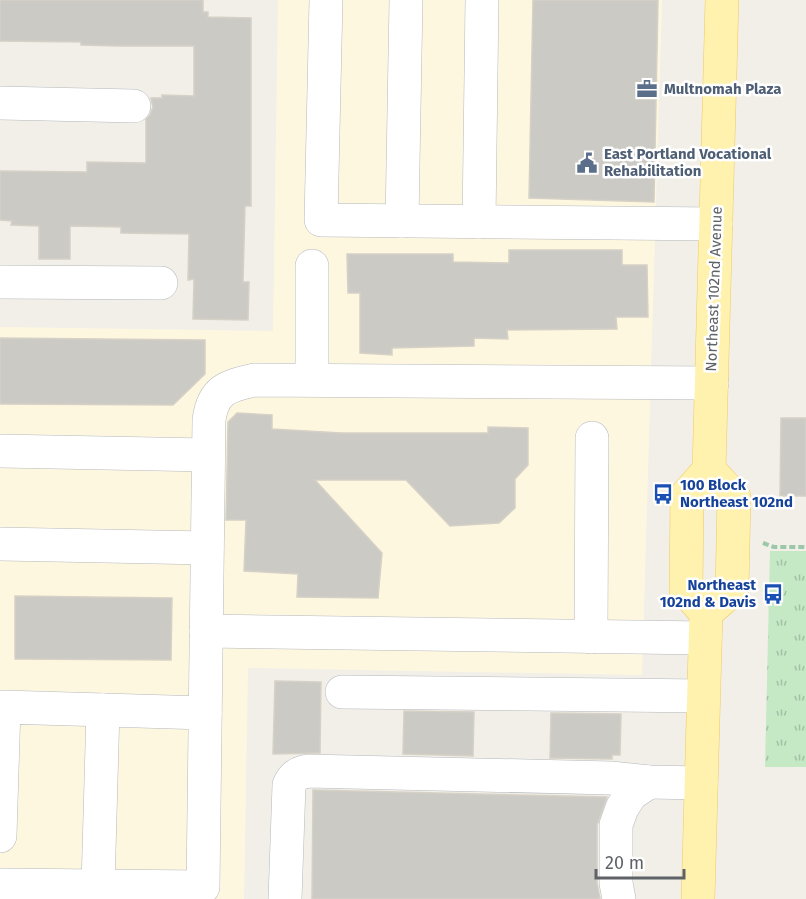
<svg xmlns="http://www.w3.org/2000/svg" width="806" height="899" viewBox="0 0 806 899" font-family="'Fira Sans',sans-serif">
	<defs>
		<pattern id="grass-tufts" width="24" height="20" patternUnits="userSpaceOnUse" patternTransform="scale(1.5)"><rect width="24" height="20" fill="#c5e8c5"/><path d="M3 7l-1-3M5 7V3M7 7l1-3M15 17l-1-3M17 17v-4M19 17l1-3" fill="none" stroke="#a3c0a4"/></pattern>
	</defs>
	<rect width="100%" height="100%" fill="#f1efe8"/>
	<path fill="#fef7e0" d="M278,0H662L642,675L248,668L244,899H0V327L273,331Z"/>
	<path fill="url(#grass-tufts)" d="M770,551H806V767H765Z"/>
	<g fill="#cccac5" stroke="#d6d1c6" stroke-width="1.5">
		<path d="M0,0H203V12H208V17L251,18V206H245L243,282H249L248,320L193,319L194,279L188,280L189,234L121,233V227L70,226V259H39V226L11,225L12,221L0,220V171L87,172V162L146,163V119L150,115L153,107L151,98H162V95L194,96V46H117L81,45V42L0,41Z"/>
		<path d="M533,0H658L654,202L529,198Z"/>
		<path d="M509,250H622V265H647L648,317H616L617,329L507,330L508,339L474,338V346L392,348V355L360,353V293H348L347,254H453V262L509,263Z"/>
		<path d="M0,338L205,340V374L173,405L0,404Z"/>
		<path d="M237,413L272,415V429L342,433H488V427L528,428V465L515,479V508L499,523L450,526L406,480H315L382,553L378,598L297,597L298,574L244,571L246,520H226L228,422Z"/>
		<path d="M781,418H806V496H780Z"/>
		<path d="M15,596L172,598L171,660L15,659Z"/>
		<path d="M275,681L321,682L320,753L273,754Z"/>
		<path d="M404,711L474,712L473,756L403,754Z"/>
		<path d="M551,713L621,714L620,755H612V759L550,758Z"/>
		<path d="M313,790L607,797L597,825V883L600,899H312Z"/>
	</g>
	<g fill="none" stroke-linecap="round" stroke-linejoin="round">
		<g stroke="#b5b8bc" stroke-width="34">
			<g id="minor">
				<path d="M326,0L321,220L716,224"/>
				<path d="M0,103L134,106"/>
				<path d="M402,221L406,0"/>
				<path d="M479,222L482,0"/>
				<path d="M0,282L161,283"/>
				<path d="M312,380V266"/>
				<path d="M0,451L208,455"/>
				<path d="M0,544L207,548"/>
				<path d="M206,631L705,638"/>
				<path d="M591,637L592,438"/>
				<path d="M342,692L703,696"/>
				<path d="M0,836L4,707L205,713"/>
				<path d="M0,885L203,887L209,420C213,390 227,386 254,380L712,383"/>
				<path d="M98,886L103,710"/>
				<path d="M285,899L289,785C293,776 298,773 308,771L611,778L649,782L701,783"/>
				<path d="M619,899L616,883V825L622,808L631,794L649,782"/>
			</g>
		</g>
		<g stroke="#f2c960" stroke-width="34">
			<g id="major">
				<path d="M706,613L732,590L734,497L709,470"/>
				<path d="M698,899L706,613L686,590L687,495L709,470L722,0"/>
			</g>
		</g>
		<path stroke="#9cc7a9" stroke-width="4" stroke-dasharray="6 3" stroke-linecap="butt" d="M763,543L774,547H806"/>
		<use href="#minor" stroke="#fff" stroke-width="33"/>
		<use href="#major" stroke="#fff2af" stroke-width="33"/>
	</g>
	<defs>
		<g id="office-bare" transform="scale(1.62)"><path d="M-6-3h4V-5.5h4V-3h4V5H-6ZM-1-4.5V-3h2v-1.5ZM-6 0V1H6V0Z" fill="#5c6f8a" stroke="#fff" stroke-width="2.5" paint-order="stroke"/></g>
		<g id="civic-bare" transform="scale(1.62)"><path d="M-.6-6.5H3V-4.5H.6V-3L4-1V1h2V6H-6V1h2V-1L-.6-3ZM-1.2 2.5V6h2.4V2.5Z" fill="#5c6f8a" stroke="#fff" stroke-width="2.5" paint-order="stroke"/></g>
		<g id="bus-bare" transform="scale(1.62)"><path d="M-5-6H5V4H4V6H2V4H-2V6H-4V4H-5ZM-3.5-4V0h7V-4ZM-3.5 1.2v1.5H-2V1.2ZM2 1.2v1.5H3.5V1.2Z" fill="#1a4fb4" stroke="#fff" stroke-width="2.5" paint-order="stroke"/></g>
	</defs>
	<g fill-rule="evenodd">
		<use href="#office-bare" x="647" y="89"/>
		<use href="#civic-bare" x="587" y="163"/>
		<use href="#bus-bare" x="663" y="494"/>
		<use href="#bus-bare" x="773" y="594"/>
	</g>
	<g text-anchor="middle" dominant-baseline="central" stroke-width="5" stroke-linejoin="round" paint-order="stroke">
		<g font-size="15" font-weight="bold" fill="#4e5e75" stroke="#fff" text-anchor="start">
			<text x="664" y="89">Multnomah Plaza</text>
			<text x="604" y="154">East Portland Vocational<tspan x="604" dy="17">Rehabilitation</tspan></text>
		</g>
		<g font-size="15" fill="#5f6368" stroke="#fff">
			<text transform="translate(714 289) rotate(-88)">Northeast 102nd Avenue</text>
		</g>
		<g font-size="15" font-weight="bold" fill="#164399" stroke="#fff" text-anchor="start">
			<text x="680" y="485">100 Block<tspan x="680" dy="17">Northeast 102nd</tspan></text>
			<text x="756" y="585" text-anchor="end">Northeast<tspan x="756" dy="17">102nd &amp; Davis</tspan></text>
		</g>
	</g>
	<path d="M596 869v9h88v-9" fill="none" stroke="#5f6368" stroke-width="3"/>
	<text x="605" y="869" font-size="18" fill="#5f6368" stroke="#ffffff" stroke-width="4.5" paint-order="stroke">20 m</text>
</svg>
